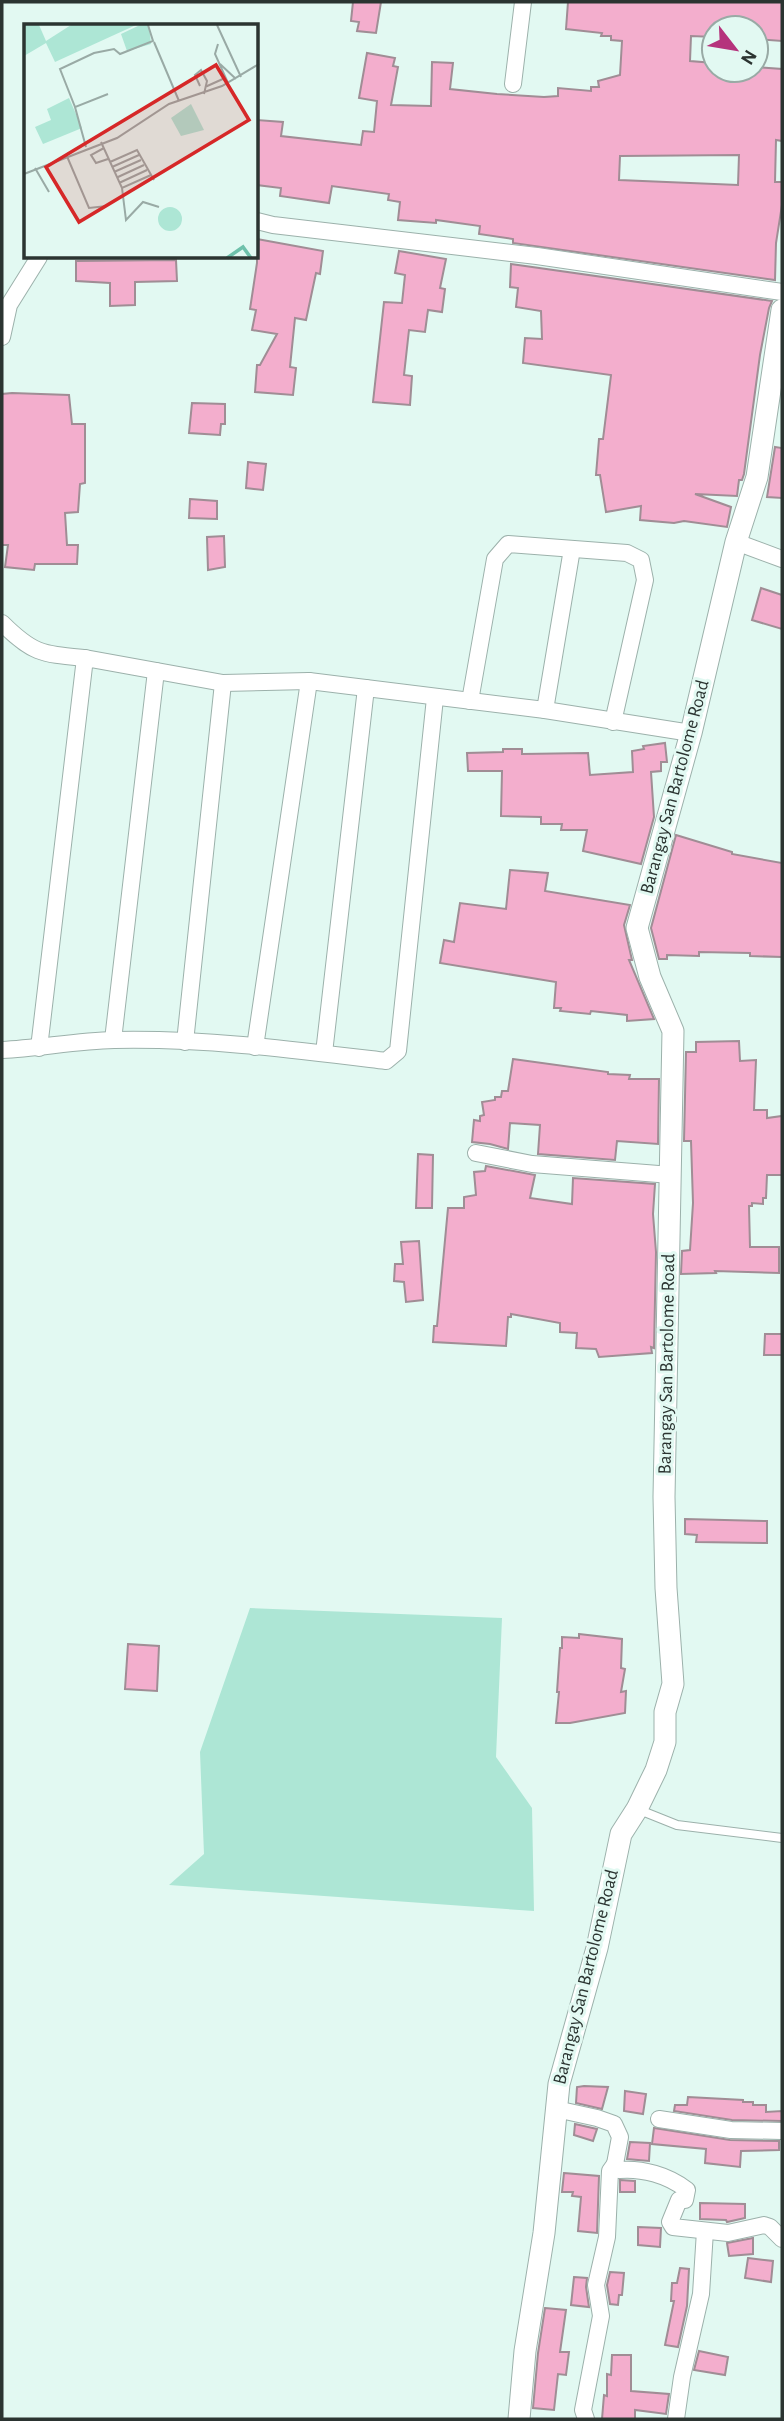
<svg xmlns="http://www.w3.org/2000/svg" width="784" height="2421" viewBox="0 0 784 2421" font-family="'Alegreya Sans',sans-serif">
	<rect width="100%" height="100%" fill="#e2f9f2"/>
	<path fill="#ade6d5" d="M250,1608L502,1618L496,1757L532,1808L534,1911L169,1885L204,1854L200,1752Z"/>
	<g fill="#f3aecd" stroke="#a08d95" stroke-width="2" fill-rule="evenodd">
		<path d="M353,2H381L376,33L357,31L359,22L351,21Z"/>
		<path d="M568,2H782V41L756,39V28H714V37L691,36L690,61L714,63V70H756V67L782,69V141L776,140L775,182H782V205L776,243L775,280L513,243V239L479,234L480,226L436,220V223L398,220L400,202L388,200L389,194L332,186L329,203L280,196L281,188L257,185V120L283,122L281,136L361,145L363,131L374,132L377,101L359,98L367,53L395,58L393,66L398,67L391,105L431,106L432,62L453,63L450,89L497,94L544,97L558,96V88L591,91V87H599L598,81L620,75L622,41L611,40V36H601L602,33L566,29ZM739,155L738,185L619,180L620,156Z"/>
		<path d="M257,239L323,251L320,274L316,273L306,320L295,318L290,367L296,368L293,395L255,392L257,365H260L277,334L252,330L256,310L250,309L257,263Z"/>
		<path d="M399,251L446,259L440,288L445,289L442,312L428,310L425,332L409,330L404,375L412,376L410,405L373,402L384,302L402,303L405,275L395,273Z"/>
		<path d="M176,260L177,281L135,282V305L110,306V283L76,281V261Z"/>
		<path d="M511,264L772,301L769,308L760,355L744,474L742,480H739L737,496L695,494L731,507L727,527L684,521L674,523L640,520L641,506L606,512L600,475H596L599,439H603L611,375L523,363L525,338L542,339L541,311L516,307L518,288L510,287Z"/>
		<path d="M12,393L69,395L72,424H85V483L80,484L78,512L65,513L67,545H78L77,564H35L34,570L5,567L8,545H2V394Z"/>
		<path d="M192,403L225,404V424H221L220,435L189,433Z"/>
		<path d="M775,447L782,448V498L767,497Z"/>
		<path d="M248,462L266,464L263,490L246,488Z"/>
		<path d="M190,499L217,501V519L189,518Z"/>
		<path d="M224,536L225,567L208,570L207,537Z"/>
		<path d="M761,588L782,595V629L752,620Z"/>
		<path d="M665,743L667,762H661V771L651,772L654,817L641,864L583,851L587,830H561L562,824H541V817L501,816L502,771H468L467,753L503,752V749H522V754L588,753L590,775L633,772L632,751L644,749L643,746Z"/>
		<path d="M676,835L732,852V854L782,863V957L750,956V953L699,952V956L667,955V959H659L651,928Z"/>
		<path d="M510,870L548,873L545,891L630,905L624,925L632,960H629L654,1019L627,1021V1015L591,1011L590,1014L560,1011L561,1008H554L556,982L440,963L444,940L454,942L460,903L506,909Z"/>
		<path d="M739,1041L740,1061L756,1060L754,1110H767V1118L782,1116V1175H767L766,1198H763V1204L752,1203V1206H749L750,1247H779V1273L715,1271L716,1273L681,1274L682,1251L690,1250L693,1203L691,1141H684L686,1052H696V1042Z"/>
		<path d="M513,1059L608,1072V1074L630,1075L629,1079H659L658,1144L617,1141L615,1160L538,1154L540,1125L510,1123L508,1149L490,1144L472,1142L474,1120L480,1121V1116L484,1115L482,1102L495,1100V1097H501L502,1091H508Z"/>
		<path d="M418,1154L433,1155L432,1208H416Z"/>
		<path d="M486,1166L535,1175L530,1198L572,1204L573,1178L655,1184L653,1214L656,1252L654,1348L651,1347L652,1353L599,1357L596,1349L576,1348L577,1333L560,1332V1323L511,1314V1317H508L506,1346L433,1342L434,1326H437L448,1208H464V1197L476,1195L474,1172L485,1171Z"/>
		<path d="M419,1241L423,1300L406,1302L404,1282L394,1281L395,1264H403L401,1242Z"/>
		<path d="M765,1334H782V1355H764Z"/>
		<path d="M685,1519L767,1521V1543L696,1542L697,1535L685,1534Z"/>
		<path d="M579,1634L622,1639L621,1668L625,1669L621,1692L626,1691L625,1713L570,1723H556L559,1692H557L560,1648H562V1637L579,1638Z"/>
		<path d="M128,1644L159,1646L157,1691L125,1689Z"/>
		<path d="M584,2086L608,2087L602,2109L576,2103L577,2087Z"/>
		<path d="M625,2091L646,2094L643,2114L624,2111Z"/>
		<path d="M688,2097L743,2100V2102H753V2105H766V2112L782,2111V2121L732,2120L674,2111L675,2105H687Z"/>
		<path d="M575,2124L597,2129L593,2141L574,2135Z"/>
		<path d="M654,2128L730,2140L779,2141V2150L741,2151L740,2167L705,2163L706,2149L652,2144Z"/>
		<path d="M630,2142L650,2143L649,2161L627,2159Z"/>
		<path d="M564,2173L599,2176L597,2233L578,2231L581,2197L572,2196L573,2192H562Z"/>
		<path d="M620,2180L635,2181V2192H620Z"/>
		<path d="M700,2203L745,2204V2218L727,2222L726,2220L700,2219Z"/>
		<path d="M638,2227L661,2228L660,2247L638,2245Z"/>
		<path d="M753,2238V2254L729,2256L727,2243Z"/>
		<path d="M748,2258L773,2261L771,2282L745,2278Z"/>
		<path d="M680,2268L689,2269L687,2306L678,2347L665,2345L674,2301H671L672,2283H677Z"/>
		<path d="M610,2272L624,2273L622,2295H619L618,2305L610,2304L607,2285Z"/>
		<path d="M574,2277L587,2278L586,2287L589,2307L571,2305Z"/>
		<path d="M545,2308L566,2310L560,2352H569L566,2375L558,2374L554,2410L533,2408L538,2353Z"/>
		<path d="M699,2351L728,2357L725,2375L694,2370Z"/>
		<path d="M612,2355H631V2391L669,2394L666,2414L635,2410V2419H602L604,2395L607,2396V2374L611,2375Z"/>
	</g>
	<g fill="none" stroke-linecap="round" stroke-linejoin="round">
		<g stroke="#9cb1ab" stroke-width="10">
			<path id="service" d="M637,1809L677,1825L782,1838"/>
		</g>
		<g stroke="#9cb1ab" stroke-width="18">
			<g id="minor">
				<path d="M513,84L523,2"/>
				<path d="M257,221L273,225L537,256L782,292"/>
				<path d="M2,337L9,305L39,257"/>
				<path d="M736,542L782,559"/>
				<path d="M2,623C33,654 42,654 85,658"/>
				<path d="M470,701L495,559L508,544L627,553L641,560L645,580L613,722"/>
				<path d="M545,710L572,549"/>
				<path d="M113,1040L156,671"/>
				<path d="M185,1042L223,683"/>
				<path d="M255,1047L309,681"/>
				<path d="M39,1048L85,658L223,683L309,681L545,710L691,733"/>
				<path d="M2,1050C39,1048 77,1041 114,1040C205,1038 296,1050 386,1061L398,1051L435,698"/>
				<path d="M324,1053L366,688"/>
				<path d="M476,1153L532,1164L671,1175"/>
				<path d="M556,2109L597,2118L614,2124L620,2137L615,2164L619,2170C642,2168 668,2175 687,2190L685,2200H679L670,2222L673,2227L728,2233L764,2225L770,2227L782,2239"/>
				<path d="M659,2119L731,2130L782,2131"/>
				<path d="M586,2419L583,2410L601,2316L596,2285L607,2237L610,2171L615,2164"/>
				<path d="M676,2419L682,2377L701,2294L705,2231"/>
			</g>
		</g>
		<g stroke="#9cb1ab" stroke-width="23">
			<path id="tertiary" d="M519,2419L525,2351L544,2233L559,2084L597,1948L621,1834L637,1809L656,1770L665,1742V1712L673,1684L666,1588L664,1497L673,1031L650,977L637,928L691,733L736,542L757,477L782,310"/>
		</g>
		<use href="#service" stroke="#fff" stroke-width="8"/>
		<use href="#minor" stroke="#fff" stroke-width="16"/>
		<use href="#tertiary" stroke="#fff" stroke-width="21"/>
	</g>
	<g text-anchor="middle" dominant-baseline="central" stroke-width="6" stroke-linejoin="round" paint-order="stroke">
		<g font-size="19" fill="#2b3431" stroke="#e2f9f2">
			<text transform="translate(675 787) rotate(-75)">Barangay San Bartolome Road</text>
			<text transform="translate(667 1364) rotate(-89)">Barangay San Bartolome Road</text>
			<text transform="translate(586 1977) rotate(-76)">Barangay San Bartolome Road</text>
		</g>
	</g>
	<g transform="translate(24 24)">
		<rect width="234" height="234" fill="#e2f9f2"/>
		<path d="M0,1H15L22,17L47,1H112L31,38L22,19L0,32ZM116,1H125L127,20L103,27L97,10ZM45,74L58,104L19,120L11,103L27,96L23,85ZM167,80L180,106L157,112L147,94ZM134 195a12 12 0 1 1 24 0a12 12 0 1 1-24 0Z" fill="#ade6d5"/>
		<path fill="none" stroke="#6ec1ab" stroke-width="3.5" d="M203,234L219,223L227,234"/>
		<path fill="none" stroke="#99aaa5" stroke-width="2" d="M193,1L217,53M130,18L155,77M194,20L191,30L204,59M196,40L212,55M176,62L171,51L177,46L183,57L180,70M181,63L201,54M51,83L36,45L70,29L90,25L96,30L129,17L124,1M77,118L98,164L127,151M62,123L51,83L84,70M80,124L67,131L72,139L84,135M42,130L65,184L83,182M86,138L113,126L130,156M88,143L115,131M11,144L25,168M90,148L117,136M0,150L93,114L145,80L198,62L235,40M94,153L120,141M95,159L123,146M98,164L102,196L119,178L135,183"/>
		<path fill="#d62828" fill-opacity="0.15" stroke="#d62828" stroke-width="3.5" d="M192,41L225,96L55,198L22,143Z"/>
		<rect width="234" height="234" fill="none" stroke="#2b3431" stroke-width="3.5"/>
	</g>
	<rect width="784" height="2421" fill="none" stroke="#2b3431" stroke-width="7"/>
	<g transform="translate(735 49) rotate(121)"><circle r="33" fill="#e2f9f2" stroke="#99aaa5" stroke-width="2"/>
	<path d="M0-5L12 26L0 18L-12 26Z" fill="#b5337c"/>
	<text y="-10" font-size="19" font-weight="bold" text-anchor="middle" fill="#2b3431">N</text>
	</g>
</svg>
